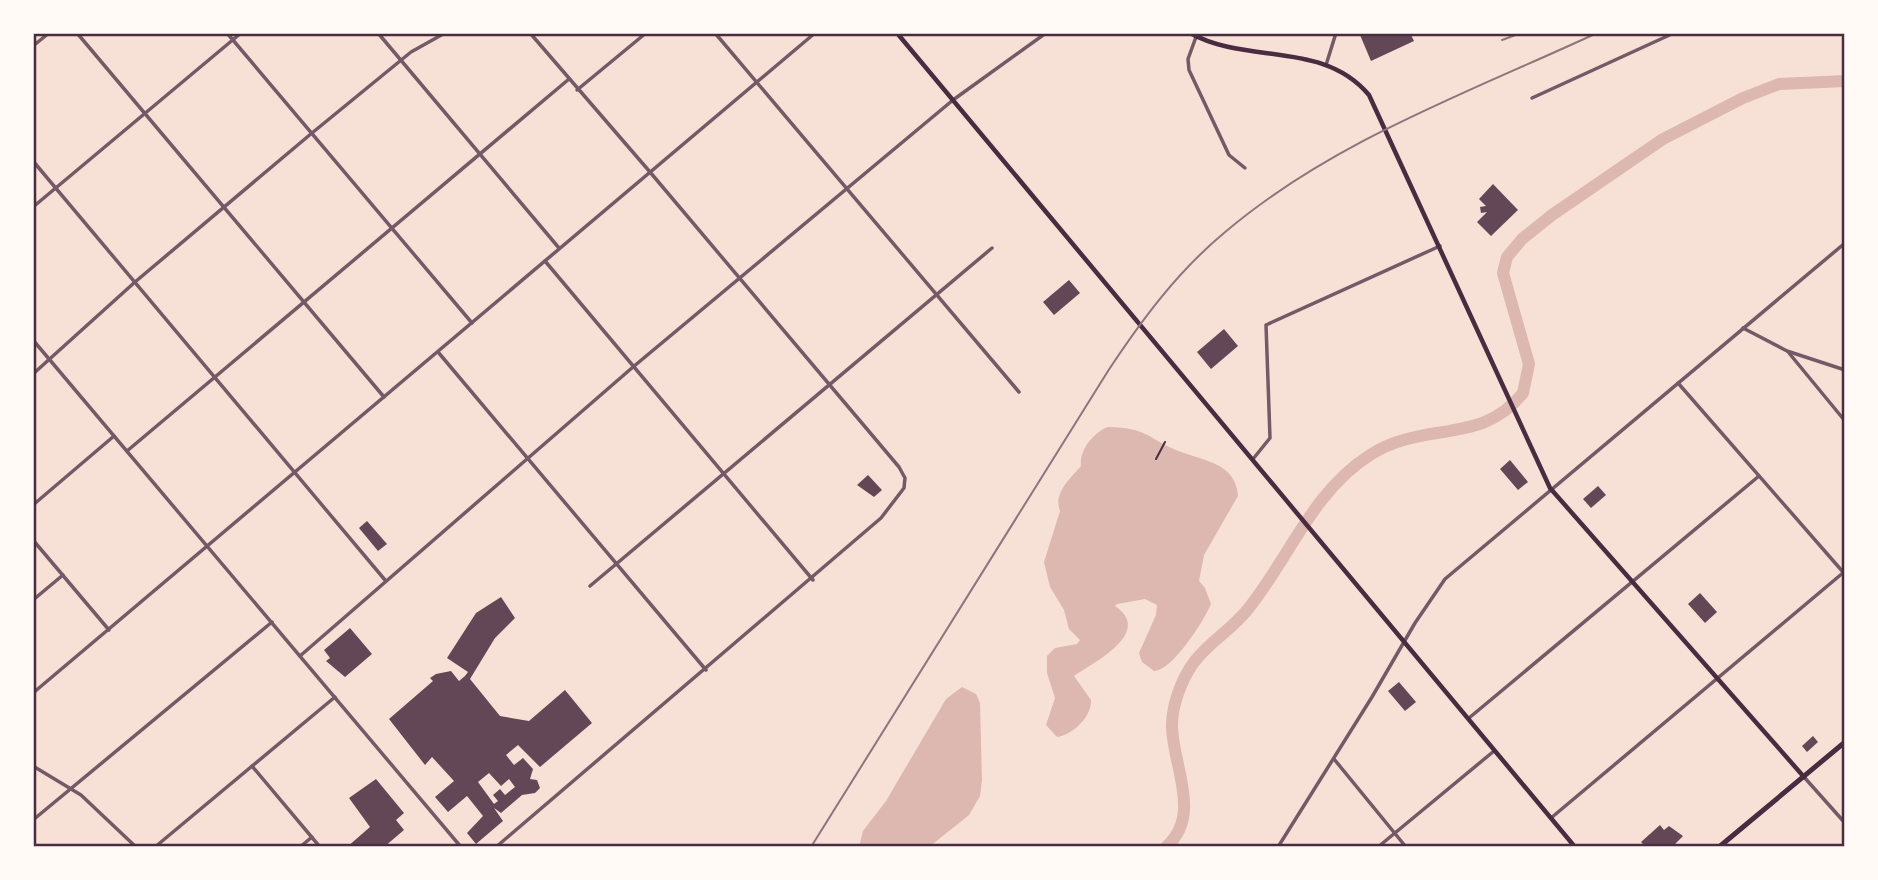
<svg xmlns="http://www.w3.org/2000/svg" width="1878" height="880" viewBox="0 0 1878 880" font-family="'Varela Round',sans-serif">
	<rect width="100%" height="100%" fill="#f7e1d7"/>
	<g fill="#dcb8b0">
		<path d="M1108,427C1150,428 1147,439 1181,452C1204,461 1236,463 1238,496L1204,555L1199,581L1205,588L1211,604C1204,621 1172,671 1154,671L1142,662L1139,653L1156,615L1157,605L1145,599L1117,604L1115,606C1155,633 1091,664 1074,676L1091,700C1092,716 1073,735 1057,737L1046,725L1055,698L1047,673V656L1055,648L1077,644L1080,640L1069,629L1064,610L1050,587L1044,562L1060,511C1053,493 1070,479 1081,466C1079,450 1094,432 1108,427Z"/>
		<path d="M962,687L976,694L980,703L982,780L980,796L969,815L929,847H859L863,831L886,801L946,699Z"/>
	</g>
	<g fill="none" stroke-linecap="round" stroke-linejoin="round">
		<path stroke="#dcb8b0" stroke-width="12" d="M1166,847C1203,815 1172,765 1172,725C1172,706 1181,681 1192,665C1207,643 1232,630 1248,609C1289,558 1313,491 1370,455C1424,420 1481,446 1523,393L1529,364L1503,273L1507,257L1522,239L1552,215L1663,139L1743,98L1779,84L1845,81"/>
	</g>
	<g fill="#644757" fill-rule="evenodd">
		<path d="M1363,33H1410L1414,41L1371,61L1360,35Z"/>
		<path d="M1493,184L1518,210L1491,236L1477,222L1487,212L1481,213L1480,207L1486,206L1479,199Z"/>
		<path d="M1069,280L1080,293L1054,315L1043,302Z"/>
		<path d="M1224,329L1238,346L1211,369L1197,352Z"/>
		<path d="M1510,460L1528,482L1518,490L1500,469Z"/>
		<path d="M868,475L882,490L874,497L857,485Z"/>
		<path d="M1598,486L1606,495L1591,508L1583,499Z"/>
		<path d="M367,521L387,544L378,551L359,528Z"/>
		<path d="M1700,593L1717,612L1705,623L1688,604Z"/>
		<path d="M501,597L515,618L495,638L470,679L500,716L529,721L565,690L592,723L540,767L518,745L506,755L514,765L523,758L533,769L530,779L537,780L540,788L535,793L522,795L501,813L494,808L503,821L476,844L467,833L483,816L467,796L448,812L435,797L454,781L432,757L425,765L389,719L433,681L430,678L436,674L451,671L459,681L465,676L468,672L447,658L476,613ZM489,773L501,786L509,779L515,787L505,795L500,789L493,795L498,801L494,804L478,782Z"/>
		<path d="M350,628L372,654L345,677L326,661L330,658L324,650Z"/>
		<path d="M1399,682L1416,702L1405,711L1388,691Z"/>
		<path d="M1813,736L1818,742L1807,752L1802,746Z"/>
		<path d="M376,779L404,813L396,820L404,830L384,847H347L370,827L349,798Z"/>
		<path d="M1660,825L1664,830L1669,826L1683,836L1672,847H1646L1641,842Z"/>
	</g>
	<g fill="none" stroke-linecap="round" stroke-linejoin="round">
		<path stroke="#4a2c40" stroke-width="2" d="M1156,459L1165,442"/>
		<g stroke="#755966" stroke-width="3.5">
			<path d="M77,33L384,397"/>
			<path d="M227,33L472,323"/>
			<path d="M378,33L559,248"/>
			<path d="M530,33L650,172"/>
			<path d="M715,33L1019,392"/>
			<path d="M1196,37L1188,59L1189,70L1229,155L1245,168"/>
			<path d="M33,46L49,33"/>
			<path d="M577,90L646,33"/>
			<path d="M1532,98L1674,33"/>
			<path d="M33,161L385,580"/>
			<path d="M545,261L813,580"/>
			<path d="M1743,328L1787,351L1845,370"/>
			<path d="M438,352L706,670"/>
			<path d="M1789,353L1845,421"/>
			<path d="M33,374L135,282L312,133L411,52L445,33"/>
			<path d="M1678,383L1843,572"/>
			<path d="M127,451L569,79"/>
			<path d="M1253,459L1270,438L1266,325L1440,246"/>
			<path d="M33,505L114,436"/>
			<path d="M33,540L109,630"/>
			<path d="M590,586L992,248"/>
			<path d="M33,600L63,575"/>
			<path d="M300,656L633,367L953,100"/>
			<path d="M1469,718L1759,476"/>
			<path d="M1334,759L1406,847"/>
			<path d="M33,766L81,795L136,847"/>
			<path d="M252,766L320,847"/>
			<path d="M1551,818L1844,572"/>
			<path d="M33,820L272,622"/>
			<path d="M155,847L335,697"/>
			<path d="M300,847L312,837"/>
			<path d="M1278,847L1372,697L1415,623L1445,579L1845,243"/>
			<path d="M1378,847L1494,751"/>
		</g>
		<g stroke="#755966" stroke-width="3.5">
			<path d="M1326,65L1336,33"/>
			<path d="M953,100L1046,33"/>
			<path d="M33,207L241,33"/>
			<path d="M33,340L461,847"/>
			<path d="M33,693L815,33"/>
			<path d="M1804,777L1845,823"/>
			<path d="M496,847L881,518L904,488L905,478L899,467L650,172"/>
		</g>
		<g stroke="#4a2c40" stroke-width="4.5">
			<path d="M897,33L1575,847"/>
			<path d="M1190,33C1247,65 1323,40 1369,95L1550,488L1804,777"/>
		</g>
		<path stroke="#4a2c40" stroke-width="5" d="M1719,847L1845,742"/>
		<g stroke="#8f747c" stroke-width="2">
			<path d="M1502,40L1521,33"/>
			<path d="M811,847L1108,371C1141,321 1177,272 1224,233C1332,141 1470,92 1597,33"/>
		</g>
	</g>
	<rect width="1878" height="880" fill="none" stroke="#fffaf5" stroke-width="70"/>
	<rect x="35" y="35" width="1808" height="810" fill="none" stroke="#4a2c40" stroke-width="2.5"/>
</svg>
